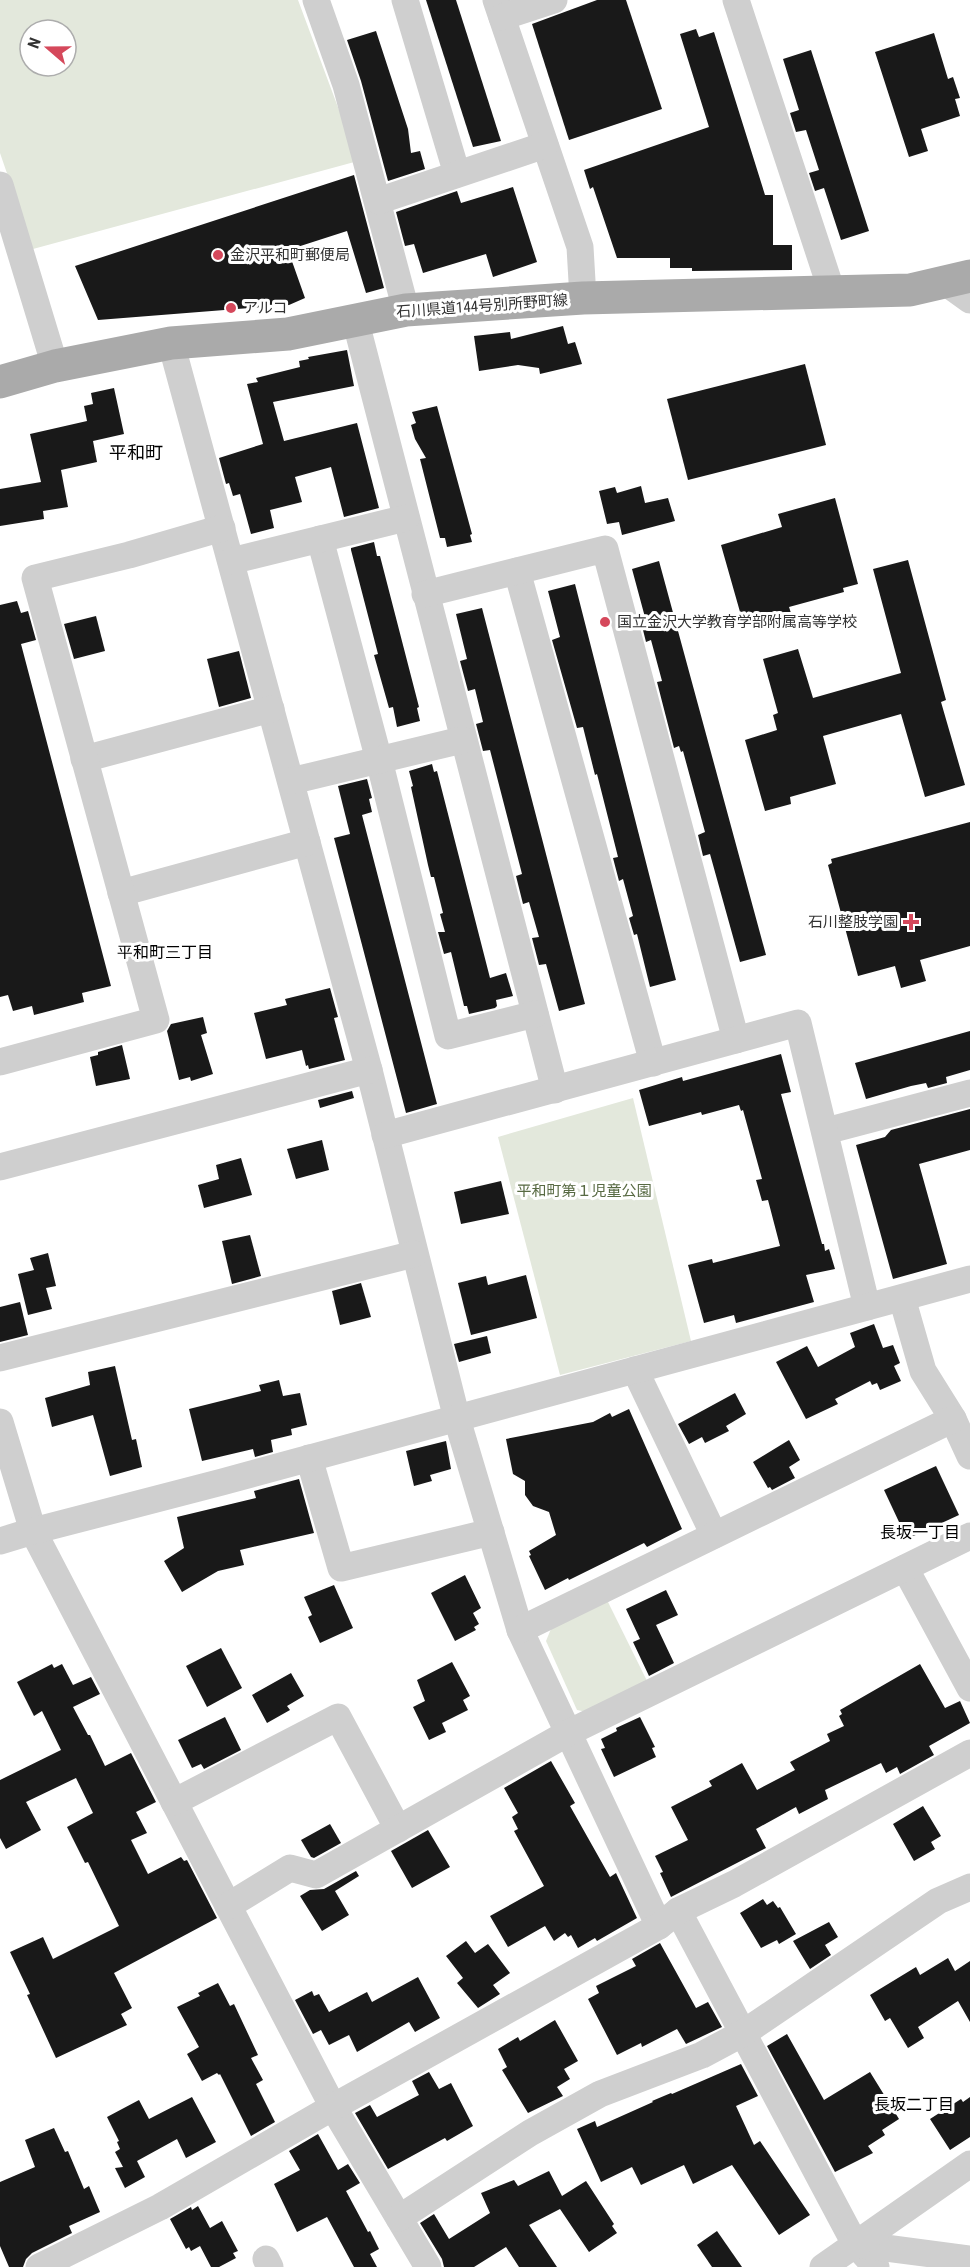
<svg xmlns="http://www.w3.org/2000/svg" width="970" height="2267" viewBox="0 0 970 2267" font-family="'Roboto Condensed','Noto Sans JP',sans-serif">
	<rect width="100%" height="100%" fill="#fff"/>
	<g fill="#e3e8dc" fill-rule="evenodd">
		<path d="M0,0H298L358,161L33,249L0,153ZM30,30H66V66H30Z"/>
		<path d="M633,1098L691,1341L560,1375L498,1137Z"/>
		<path d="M607,1600L649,1685L592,1713L577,1710L546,1641L553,1624Z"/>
	</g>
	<g fill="#191919">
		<path d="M426,0H456L501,141L473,147Z"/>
		<path d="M597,0H626L662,109L569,140L532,24Z"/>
		<path d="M696,29L699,37L714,32L765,195H773V245H792V270L692,271V268H670V258H617L593,187L590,189L584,170L709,127L680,34Z"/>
		<path d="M376,31L408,129L411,153L420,151L425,169L388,181L361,81L347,40Z"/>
		<path d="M934,33L948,79L953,77L960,98L955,99L960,116L921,129L928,151L909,157L875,52Z"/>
		<path d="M811,50L869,231L841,240L824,188L815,191L809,173L819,170L806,130L796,132L790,113L799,110L783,59Z"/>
		<path d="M354,175L384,288L366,293L347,231L288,250L305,298L289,305L98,320L75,266Z"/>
		<path d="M513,187L537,262L493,277L486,254L423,273L414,244L405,246L396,212L457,191L461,203Z"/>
		<path d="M563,326L568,344L575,342L582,364L540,374L539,368L518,365L479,371L474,336L510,332L511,339Z"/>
		<path d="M347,350L354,386L273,402L284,441L357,423L379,508L344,517L331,467L295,477L302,502L270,510L274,528L251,534L240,494L233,496L229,483L226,484L219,458L263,444L247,384L258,382L256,378L300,367L299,361L309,359L308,357Z"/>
		<path d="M805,364L826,445L688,480L667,399Z"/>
		<path d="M114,388L124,434L93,441L97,462L61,470L68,507L43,511L44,519L0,526V489L41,482L30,434L87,421L84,406L93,404L91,393Z"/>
		<path d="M437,406L472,534L470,535L472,542L447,547L445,538H440L420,459L426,458L415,439L411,425L416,423L412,412Z"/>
		<path d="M641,486L645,503L668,498L675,521L622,535L619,522L607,524L599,491L615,487L617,493Z"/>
		<path d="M835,498L858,584L843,588L844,592L789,607L791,613L744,626L721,545L782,527L778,514Z"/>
		<path d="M374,542L377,556H380L419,707L417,708L420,721L397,727L393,707L389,708L374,655L378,654L351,550V548Z"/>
		<path d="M908,560L946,700L941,702L965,785L925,797L901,714L823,736L836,784L790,797L791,804L765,811L745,740L777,730L773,715L778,713L763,659L798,649L813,698L901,673L873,569Z"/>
		<path d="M659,561L766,955L740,962L710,854L703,856L698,835L705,832L683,751L681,752L679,746L674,748L657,682L662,681L651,640L646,642L641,622L646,621L632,569Z"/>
		<path d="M575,584L676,980L650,987L637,934L634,935L629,918L633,916L623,879L619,881L613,858L618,857L597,774L595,775L583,727L577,728L552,640L560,637L548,591Z"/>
		<path d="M17,601L21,613L28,611L36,640L21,644L111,986L82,993L84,1002L34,1015L32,1006L13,1011L8,995L0,997V605Z"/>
		<path d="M482,608L585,1004L559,1011L546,964L539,965L532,938L539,937L529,902L523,904L516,876L522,874L490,750L483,751L476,724L483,722L475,689L468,691L460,661L467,659L456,614Z"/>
		<path d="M96,616L105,651L74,659L64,624Z"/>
		<path d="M239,651L251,698L219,707L207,659Z"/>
		<path d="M432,764L434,772L437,771L490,978L506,973L513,996L496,1000L497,1006L495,1008L469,1014L467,1006H464L451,952L444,954L438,932H445L440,914L443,913L434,877H431L428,865L411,787L413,786L409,771Z"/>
		<path d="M367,779L372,798L369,799L372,812L362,815L437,1104L406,1113L334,838L350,834L338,786Z"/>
		<path d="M970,822V946L920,960L926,981L901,988L895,966L858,976L828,865L832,863L831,859Z"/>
		<path d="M330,988L338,1017L334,1018L345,1060L309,1069L308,1065L306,1066L302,1050L266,1059L254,1013L287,1005L285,999Z"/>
		<path d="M203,1017L207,1033L201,1035L213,1074L191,1081L190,1077L179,1080L167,1031L171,1024Z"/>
		<path d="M970,1031V1070L946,1077L947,1083L928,1088L926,1083L911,1086L866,1099L855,1063Z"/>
		<path d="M122,1045L130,1079L96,1086L90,1057L98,1055V1052Z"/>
		<path d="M781,1054L791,1092L781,1094L822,1244H824L825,1251L829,1249L835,1269L806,1275L814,1302L736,1323L734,1315L704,1323L688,1265L712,1259L713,1263L780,1246L768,1200L762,1201L756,1180L762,1179L743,1110L741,1111L739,1105L702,1115L701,1112L649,1126L639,1090L682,1077L683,1081Z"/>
		<path d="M352,1091L354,1098L320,1108L318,1100Z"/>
		<path d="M970,1109V1150L919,1164L947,1264L893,1279L856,1145L885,1137L891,1130Z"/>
		<path d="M322,1140L329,1170L296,1179L287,1149Z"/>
		<path d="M241,1158L252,1195L204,1208L198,1185L219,1179L216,1165Z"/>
		<path d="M501,1181L509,1214L461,1224L454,1192Z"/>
		<path d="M250,1235L261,1276L232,1284L222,1241Z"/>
		<path d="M48,1253L56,1286L46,1288L52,1309L28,1315L18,1274L34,1270L30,1258Z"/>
		<path d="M526,1275L537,1318L471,1335L458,1283L486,1276L488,1285Z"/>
		<path d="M361,1283L371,1317L340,1325L332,1291Z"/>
		<path d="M20,1302L28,1335L0,1342V1307Z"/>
		<path d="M874,1324L883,1348L893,1345L900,1363L894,1366L901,1381L880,1390L877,1383L872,1385L870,1381L835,1399L838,1404L806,1419L776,1362L807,1346L818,1367L855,1347L850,1333Z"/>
		<path d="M487,1336L491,1353L459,1362L454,1344Z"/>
		<path d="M115,1366L132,1440L136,1439L142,1467L110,1476L93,1415L52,1427L45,1398L90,1385L88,1372Z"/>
		<path d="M279,1380L283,1396L300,1393L307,1425L291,1429L292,1435L271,1440L273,1452L255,1457L253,1449L202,1461L189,1409L261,1391L259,1385Z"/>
		<path d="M735,1393L746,1414L726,1426L729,1431L705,1443L702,1437L689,1444L678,1424Z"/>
		<path d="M629,1409L682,1529L647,1547L644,1543L569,1580L568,1578L545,1590L529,1556L531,1555L529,1551L556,1535L549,1512L533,1506L525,1495V1481L513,1474L506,1439L593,1422L610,1413L612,1417Z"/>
		<path d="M789,1440L800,1460L789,1467L795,1478L772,1490L770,1487L768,1488L753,1462Z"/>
		<path d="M446,1441L451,1469L430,1475L432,1481L414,1486L406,1451Z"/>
		<path d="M936,1466L959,1515L907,1539L884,1490Z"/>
		<path d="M299,1479L314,1533L240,1550L244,1565L218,1571L182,1592L164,1561L184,1548L177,1517L256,1498L254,1491Z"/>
		<path d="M465,1575L481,1608L473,1613L479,1624L474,1627L476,1630L455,1641L431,1593Z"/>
		<path d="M334,1585L353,1628L320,1643L308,1617L312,1615L304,1597Z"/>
		<path d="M666,1590L678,1615L656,1625L674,1663L649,1676L633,1642L640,1639L626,1609Z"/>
		<path d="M221,1648L242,1688L207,1707L186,1666Z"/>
		<path d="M452,1662L470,1696L463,1700L468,1710L442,1723L446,1732L429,1740L413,1707L425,1701L417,1680Z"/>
		<path d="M52,1664L54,1668L62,1664L73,1685L91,1677L100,1694L73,1707L88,1735H90L105,1766L131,1753L156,1802L136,1812L147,1833L131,1840L148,1874L181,1857L184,1861L187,1860L217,1918L114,1973L132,2008L121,2014L127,2025L56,2058L27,1995L30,1994L10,1952L43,1937L53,1959L119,1926L88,1862L85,1863L67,1827L93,1813L76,1778L26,1802L41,1830L6,1849L0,1838V1780L61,1750L42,1711L34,1716L17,1682Z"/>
		<path d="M920,1664L945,1708L960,1701L970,1723L929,1746L934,1755L900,1774L897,1767L886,1773L881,1763L825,1790L828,1799L799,1814L796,1807L756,1829L766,1848L671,1897L660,1873L663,1872L655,1856L688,1840L671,1807L712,1786L709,1781L742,1763L757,1790L795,1770L790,1762L830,1741L827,1734L844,1726L839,1716L842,1714L840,1710Z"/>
		<path d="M291,1673L304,1696L287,1706L290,1710L267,1723L252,1695Z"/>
		<path d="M225,1717L241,1750L204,1769L201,1764L192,1768L178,1740Z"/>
		<path d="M640,1717L655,1747L652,1748L656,1757L614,1777L601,1749L605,1748L601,1739L617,1731L616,1728Z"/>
		<path d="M551,1761L575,1803L570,1806L610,1877L616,1873L637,1918L597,1941L595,1938L578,1948L571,1935L568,1937L565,1933L554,1941L545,1926L508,1947L490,1916L544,1886L514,1831L518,1829L512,1817L518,1813L504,1788Z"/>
		<path d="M923,1806L941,1836L931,1842L935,1849L914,1861L893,1824Z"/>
		<path d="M330,1824L341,1843L314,1858L311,1857L301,1840Z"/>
		<path d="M428,1830L450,1867L412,1888L391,1851Z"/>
		<path d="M356,1871L359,1876L335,1891L349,1915L322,1931L300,1896L310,1890L324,1889Z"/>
		<path d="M763,1899L767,1905L773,1901L778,1908L780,1907L796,1934L779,1944L777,1940L761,1948L740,1913Z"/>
		<path d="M829,1922L838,1937L825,1945L831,1955L810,1969L793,1941Z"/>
		<path d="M466,1941L475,1953L488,1944L510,1973L493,1985L500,1994L478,2008L457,1983L463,1978L446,1956Z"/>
		<path d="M660,1943L696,2008L708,2002L722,2027L686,2044L677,2029L642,2047L641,2043L617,2055L588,1999L599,1993L596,1986L636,1966L632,1959Z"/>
		<path d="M948,1958L955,1971L970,1961V2022L958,2001L918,2027L924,2038L908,2048L890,2018L885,2021L870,1995L916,1967L920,1975Z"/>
		<path d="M418,1977L440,2018L415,2032L409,2022L357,2052L349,2035L329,2045L321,2030L313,2034L295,2000L312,1991L314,1996L319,1994L329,2012L367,1992L372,2002Z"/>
		<path d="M218,1983L230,2006L234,2004L258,2055L251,2058L263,2080L256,2084L275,2122L251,2136L220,2074L219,2075L217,2073L202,2081L187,2054L199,2047L177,2007L200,1996L198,1993Z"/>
		<path d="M555,2020L578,2061L564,2069L570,2079L557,2087L563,2096L528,2113L502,2070L507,2067L498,2049L518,2037L520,2041Z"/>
		<path d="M787,2034L824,2100L870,2072L899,2119L882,2130L885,2135L868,2146L873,2153L835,2172L767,2046Z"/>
		<path d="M741,2064L758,2096L736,2106L754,2145L760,2141L810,2215L779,2235L732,2165L693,2184L684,2165L641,2185L632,2167L601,2182L577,2129L595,2121L597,2127L653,2102L652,2101L671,2093L672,2094Z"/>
		<path d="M429,2072L439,2089L451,2083L473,2126L447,2141L445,2138L388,2169L355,2113L370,2105L377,2117L419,2095L412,2081Z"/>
		<path d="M192,2097L216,2142L186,2158L177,2139L137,2161L145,2177L125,2188L115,2168L123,2167L115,2152L120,2149L117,2142L119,2141L107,2117L139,2100L149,2119Z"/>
		<path d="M970,2097V2137L950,2150L930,2119L961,2099L963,2102Z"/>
		<path d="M54,2128L65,2152L68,2151L84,2189L89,2186L100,2212L69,2226L72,2233L32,2253L26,2259L23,2267H9L0,2246V2182L35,2167L25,2140Z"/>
		<path d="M318,2134L338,2170L348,2164L360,2183L346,2191L368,2232L370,2231L379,2249L370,2254L377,2267H354L327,2217L297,2232L274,2184L300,2170L289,2151Z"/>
		<path d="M549,2171L562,2196L586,2181L614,2224L612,2226L617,2233L589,2252L560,2209L529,2225L557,2267H519L506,2247L474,2267H444L442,2259L420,2223L434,2214L449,2239L490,2213L481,2193L514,2180L518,2186Z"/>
		<path d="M198,2206L210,2228L222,2221L238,2251L233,2253L236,2258L219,2267H211L200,2246L191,2251L189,2247L186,2249L170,2219L191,2207L192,2210Z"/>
		<path d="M717,2231L742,2267H712L697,2245Z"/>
	</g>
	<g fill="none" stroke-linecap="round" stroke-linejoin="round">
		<g stroke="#cfcfcf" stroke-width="27">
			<path d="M316,0L346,85L406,310"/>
			<path d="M405,0L457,174"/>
			<path d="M496,0L580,247L583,298"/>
			<path d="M736,0L832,292"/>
			<path d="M502,17L554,0"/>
			<path d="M0,185L55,366"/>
			<path d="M378,201L545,145"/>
			<path d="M945,282L970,300"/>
			<path d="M355,319L555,1090"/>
			<path d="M171,343L369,1070L457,1419L520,1630L659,1926"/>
			<path d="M320,539L379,760L448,1036L535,1014"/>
			<path d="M231,561L406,518"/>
			<path d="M517,571L653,1063"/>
			<path d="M425,594L605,549L736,1040"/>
			<path d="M84,759L271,709"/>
			<path d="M291,781L462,740"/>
			<path d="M121,893L307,842"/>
			<path d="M0,1062L156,1020L35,578L129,555L222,528"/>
			<path d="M826,1131L970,1093"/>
			<path d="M385,1135L798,1023L867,1307"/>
			<path d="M0,1167L369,1070"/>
			<path d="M902,1298L923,1371L953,1419L970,1456"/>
			<path d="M0,1358L414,1254"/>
			<path d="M635,1370L714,1535"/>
			<path d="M0,1422L33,1531L333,2107L428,2267"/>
			<path d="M309,1458L341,1568L491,1532"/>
			<path d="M0,1541L33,1531L222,1482L970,1279"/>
			<path d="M905,1568L970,1688"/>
			<path d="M520,1630L953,1419"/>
			<path d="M174,1802L338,1717L398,1829"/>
			<path d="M228,1906L290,1868L316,1875L568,1733L970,1536"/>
			<path d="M678,1911L855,2244L876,2267"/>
			<path d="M399,2218L530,2133L600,2094L702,2055L745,2032L938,1901L970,1887"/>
			<path d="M855,2244L970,2259"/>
			<path d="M266,2259L270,2267"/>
			<path d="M39,2267L160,2207L333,2107L659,1926L678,1911L734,1884L970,1753"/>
			<path d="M823,2267L970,2164"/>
		</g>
		<path stroke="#aaa" stroke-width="33" d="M0,382L55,366L171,343L288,334L406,310L583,298L910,290L970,276"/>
	</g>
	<g fill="#d5485b" stroke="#fff" stroke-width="2">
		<circle cx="218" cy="255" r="6"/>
		<circle cx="231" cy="308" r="6"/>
		<circle cx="605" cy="622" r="6"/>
		<path d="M908 913h6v6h6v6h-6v6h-6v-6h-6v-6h6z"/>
	</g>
	<g text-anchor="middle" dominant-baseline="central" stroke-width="6" stroke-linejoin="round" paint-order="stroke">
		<g font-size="15" fill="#323232" stroke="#fff" text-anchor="start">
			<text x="230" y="255">金沢平和町郵便局</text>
			<text x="243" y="308">アルコ</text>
			<text x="617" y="622">国立金沢大学教育学部附属高等学校</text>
			<text x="898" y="922" text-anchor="end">石川整肢学園</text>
		</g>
		<g font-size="15" fill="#323232" stroke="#fff">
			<text transform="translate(482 306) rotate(-4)">石川県道144号別所野町線</text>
		</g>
		<g font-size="15" fill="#586a43" stroke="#fff">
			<text x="584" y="1191">平和町第１児童公園</text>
		</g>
		<g font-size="16" fill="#000" stroke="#fff">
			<text x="165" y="952">平和町三丁目</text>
			<text x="920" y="1532">長坂一丁目</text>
			<text x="914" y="2104">長坂二丁目</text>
		</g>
		<g font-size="18" fill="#000" stroke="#fff">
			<text x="136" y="452">平和町</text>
		</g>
	</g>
	<g transform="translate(48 48) rotate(290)"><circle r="28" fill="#ffffff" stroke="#adadad" stroke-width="1.5"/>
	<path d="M0-4.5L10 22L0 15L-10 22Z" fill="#d5485b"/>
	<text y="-9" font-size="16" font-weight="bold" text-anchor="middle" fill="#323232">N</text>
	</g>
</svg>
